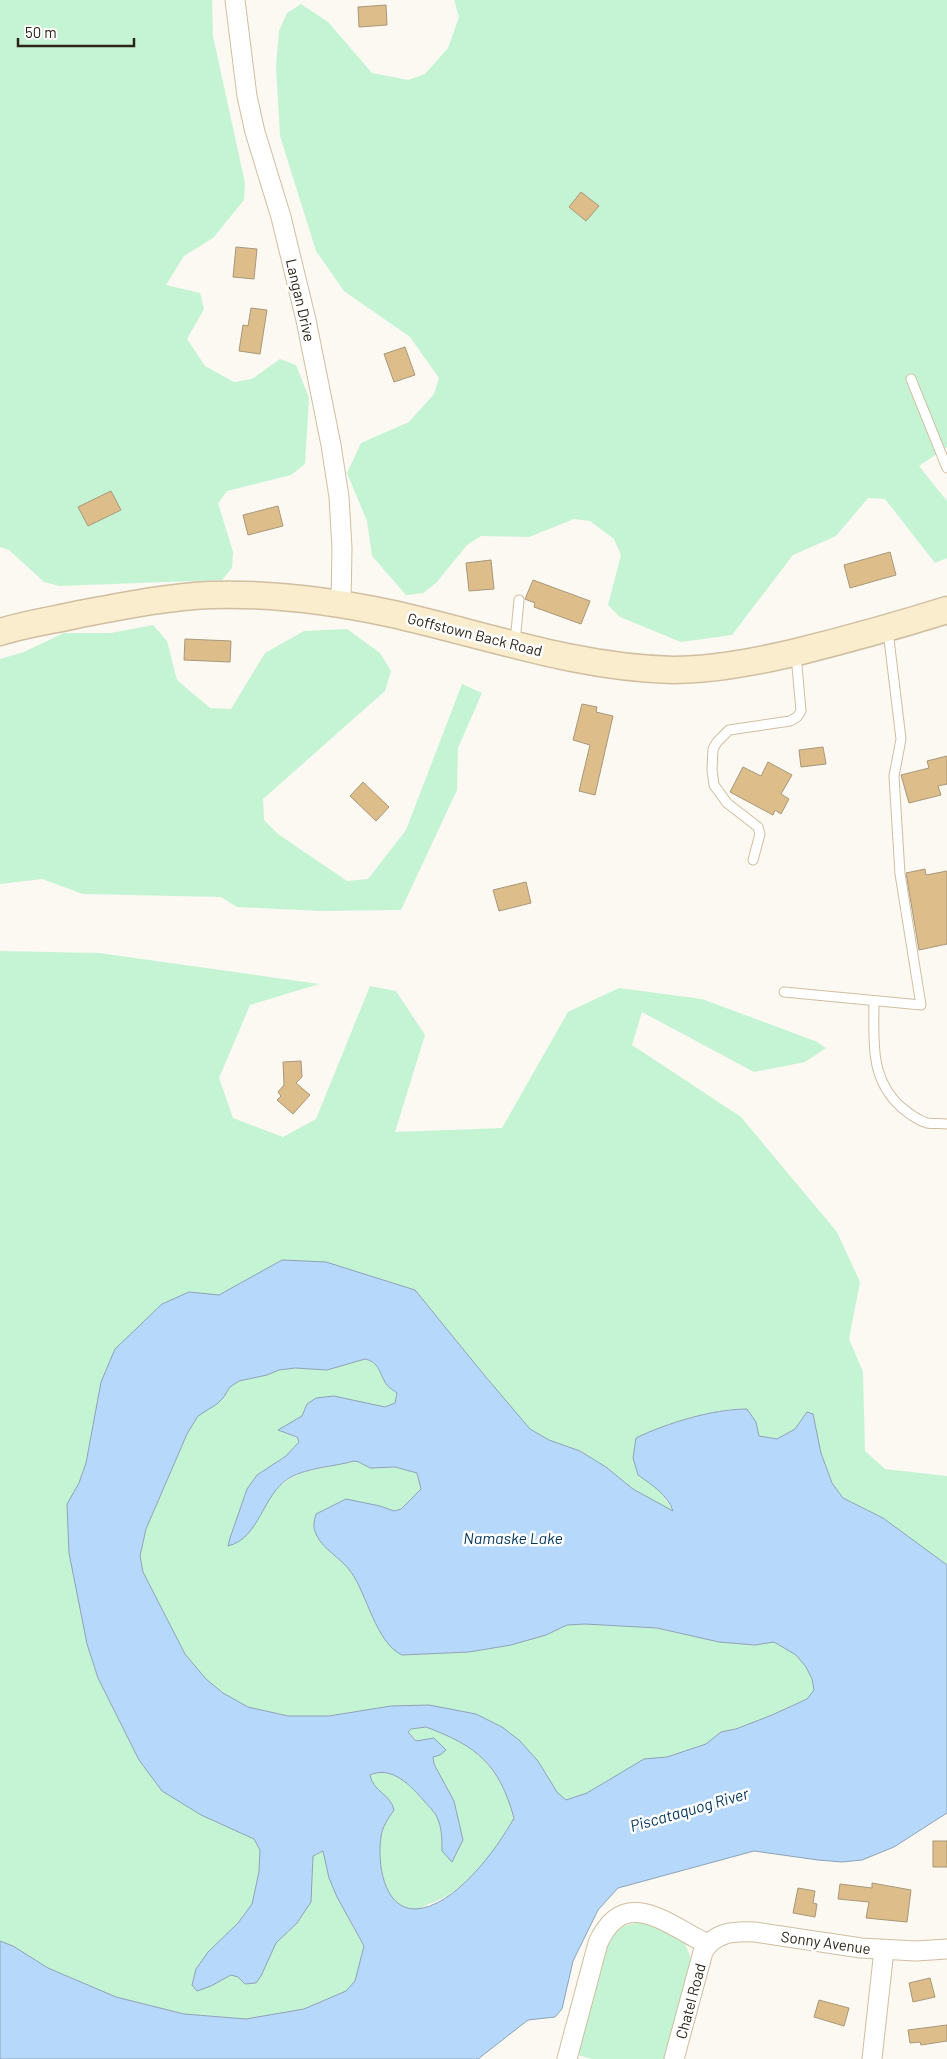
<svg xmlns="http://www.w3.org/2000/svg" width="947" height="2059" viewBox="0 0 947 2059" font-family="Barlow,sans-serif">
	<rect width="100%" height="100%" fill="#fcf8f2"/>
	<g fill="#c4f4d4">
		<path d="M0,0H212L213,36L245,183L244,200L213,238L184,256L166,285L200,293L204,309L187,339L205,366L234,382L252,379L280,359L296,365L309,398L305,464L291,475L227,491L218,503L233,552L232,568L222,580L59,586L44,582L9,550L0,547Z"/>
		<path d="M454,0H947V447L919,466L947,501V558L935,563L885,499L868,498L836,536L793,555L732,635L681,642L620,617L608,605L621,555L614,539L590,521L574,519L529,537L481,536L467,545L436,583L423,593L406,595L372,556L367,521L347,473L361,443L409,422L434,394L439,378L410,337L344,291L316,251L280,136L276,66L279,31L287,13L301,4L328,22L372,73L408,80L425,74L448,48L459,17Z"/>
		<path d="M153,625L167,641L177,680L210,708L231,709L265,653L304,631L347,629L380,653L391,671L385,691L263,799L264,820L278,834L347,881L368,879L406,830L462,684L482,693L458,748L457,790L401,910L320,911L237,907L221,897L83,894L42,879L0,884V659L24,652L64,633H111Z"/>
		<path d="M0,951L99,953L319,984L250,1005L219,1078L233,1118L283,1137L316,1119L370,986L396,991L425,1035L395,1132L502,1128L568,1012L619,988L702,999L815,1041L826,1048L805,1062L754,1072L642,1012L632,1045L741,1117L837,1232L860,1282L849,1339L863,1372L865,1451L885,1469L947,1476V1565L883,1518L843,1498L832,1483L807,1412L795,1429L777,1439L759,1437L756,1422L747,1409H730L697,1417L638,1475L659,1489L674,1512L633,1489L606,1467L580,1451L549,1440L530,1429L485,1376L415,1290L326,1262L282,1260L219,1295L188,1292L101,1382L86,1463L79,1483L67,1504L87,1644L98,1678L139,1760L162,1790L201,1815L254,1839L260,1850L259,1872L252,1904L238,1923L208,1952L196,1969L211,1986L231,1975L238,1977L245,1984L261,1976L276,1943L297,1923L313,1867V1855L323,1851C331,1887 345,1914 364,1946L355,1982L346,1991L304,2009L246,2019L184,2014L116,1997L48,1968L13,1946L0,1941Z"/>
		<path d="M365,1359C379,1362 379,1372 385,1382C387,1387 393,1390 397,1393L395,1403L385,1408L334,1396L307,1404L302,1416L279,1430L297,1438L299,1442L286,1456L257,1475L247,1489L230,1538L256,1523L265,1504L275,1490L289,1479L304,1472L354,1461L359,1462L370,1468L395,1467L417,1473L421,1489L400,1509L394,1511L380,1506L313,1525C321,1548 339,1554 352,1573C365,1593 370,1619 385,1639C389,1645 397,1650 402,1655L469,1652L511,1645L546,1635L567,1625L585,1624L657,1628L719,1642L755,1645L774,1642L796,1655L806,1667L812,1679L814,1690L807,1699L772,1715L736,1729L721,1732L707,1744L667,1757L644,1759L587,1793L566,1800L557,1792L538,1761L502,1727L476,1714L429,1705L391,1706L329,1716H288L248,1707L223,1693L206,1679L185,1654L143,1572L140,1556L146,1529L187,1434L198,1416L216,1404L223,1398L230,1387L239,1381L267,1375L279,1370L295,1368L327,1370Z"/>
		<path d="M426,1727C477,1746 498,1764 514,1818C494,1852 468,1891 429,1904C425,1906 419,1909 415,1909C383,1909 377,1861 381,1837C382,1827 388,1819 394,1810C391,1795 373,1791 370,1775C393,1766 411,1786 425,1802C428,1806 434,1812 437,1817C442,1828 442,1839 442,1851L452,1861L463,1840L454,1801L434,1764L433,1757L408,1732L411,1729Z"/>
		<path d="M637,1923H651L685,1943L691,1959L665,2059H592L574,2054L605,1942L619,1927Z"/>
	</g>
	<path fill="#b6d9fb" stroke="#8ca3b7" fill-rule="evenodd" d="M282,1260L326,1262L415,1290L485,1376L530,1429L549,1440L580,1451L606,1467L633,1489L673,1511C668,1495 652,1485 638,1475L633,1458L636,1438C667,1423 713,1409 747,1409L756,1422L759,1436L777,1439L795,1429L807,1412L813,1414L821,1453L832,1483L843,1498L883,1518L947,1565V1813L894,1847L862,1860L842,1862L818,1860L754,1851L618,1888L598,1910L573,1961L562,2009L555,2017L528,2020L478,2059H0V1941L13,1946L48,1968L116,1997L184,2014L246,2019L304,2009L346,1991L355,1981L364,1946L337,1897L329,1878L323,1851L313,1856L311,1902L297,1923L276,1943L261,1976L256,1983L245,1984L238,1977L231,1975L211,1986L197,1991L192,1985L196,1969L208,1952L238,1923L252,1904L259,1872L260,1850L254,1839L201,1815L162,1791L139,1760L98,1678L87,1644L69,1553L67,1504L79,1483L86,1463L101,1382L115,1349L162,1304L189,1292L219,1295ZM365,1359C379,1362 379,1372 385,1382C387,1387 393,1390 397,1393L395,1403L385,1407L334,1396L316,1398L307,1404L302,1416L278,1430L297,1437L299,1442L286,1456L257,1475L247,1489L230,1538L228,1546C260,1538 262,1495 289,1478C309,1467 333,1467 354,1461L359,1462L370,1468L395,1467L417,1473L421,1489L401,1509L394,1511L380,1506L346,1499L316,1514C314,1522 312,1527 317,1536C323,1549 341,1558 351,1572C367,1594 376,1643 402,1655L469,1652L511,1645L546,1635L567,1625L585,1624L657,1628L719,1642L755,1645L774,1642L796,1655L806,1667L812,1679L814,1690L807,1699L772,1715L736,1729L721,1732L706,1744L667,1757L644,1759L587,1793L566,1800L557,1792L538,1761L519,1740L502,1727L476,1714L429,1705L391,1706L329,1716H288L248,1707L223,1693L206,1679L185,1654L143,1572L140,1556L146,1529L187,1434L198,1416L217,1404L223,1398L230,1387L239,1381L267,1375L279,1370L295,1368L327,1370ZM426,1727C477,1746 499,1764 514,1818C497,1849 454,1908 415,1909C383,1909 377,1861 381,1837C382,1827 388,1819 394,1810C391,1794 373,1792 370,1775C392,1765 411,1786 425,1802C428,1806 434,1811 437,1817C442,1828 442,1839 442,1851L452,1862L463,1840L454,1801L434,1764L433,1757L440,1755L446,1750L434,1738L416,1741L408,1732L411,1729Z"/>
	<g fill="#ddbe8a" stroke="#a8977a">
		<path d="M386,5L387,25L359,27L358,7Z"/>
		<path d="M581,192L599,206L586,221L569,207Z"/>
		<path d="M236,247L257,249L254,279L233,277Z"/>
		<path d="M251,308L267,310L260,354L239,351L243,325L248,326Z"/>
		<path d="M405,347L415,375L394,382L384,354Z"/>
		<path d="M111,491L121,510L88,526L78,507Z"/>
		<path d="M278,506L283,526L248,535L243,515Z"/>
		<path d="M890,552L896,575L850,588L844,565Z"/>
		<path d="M491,560L494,589L469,591L466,563Z"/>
		<path d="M533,580L590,601L581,624L534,607L535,603L525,599Z"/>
		<path d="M185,639L231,641L230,662L184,660Z"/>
		<path d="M582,704L597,707L596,712L613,716L595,795L579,791L590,745L573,740Z"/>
		<path d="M823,747L826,764L801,767L799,750Z"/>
		<path d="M947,756V784L938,786L941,795L909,803L901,775L929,768L927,761Z"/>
		<path d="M768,762L792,775L781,794L789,799L781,814L775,810L773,815L730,792L743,767L761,776Z"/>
		<path d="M363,782L389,807L376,821L350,796Z"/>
		<path d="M925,869L926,875L947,871V944L919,950L906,873Z"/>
		<path d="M526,882L531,903L499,911L493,890Z"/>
		<path d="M301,1061L302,1077L296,1083L310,1095L293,1114L277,1100L281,1096L278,1092L284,1085L283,1062Z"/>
		<rect x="933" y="1841" width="14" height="26"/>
		<path d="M872,1883L911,1890L907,1922L866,1918L869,1902L838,1899L840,1884L872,1888Z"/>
		<path d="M798,1888L815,1891L813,1903L817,1904L815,1917L793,1913Z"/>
		<path d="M930,1978L935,1997L913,2002L909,1983Z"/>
		<path d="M819,2000L849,2008L844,2026L814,2017Z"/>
		<path d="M947,2025V2041L921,2045L920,2042L910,2043L908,2030Z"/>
	</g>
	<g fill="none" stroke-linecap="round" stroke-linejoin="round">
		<g stroke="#d0bea0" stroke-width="11">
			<g id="service">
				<path d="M911,379L947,468"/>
				<path d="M515,642L519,600"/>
				<path d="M753,860L760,834L758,827L727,803L714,785L712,770L713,749L717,742L729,730L790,721L797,717L801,711L796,655"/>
				<path d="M784,992L921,1005L900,874L894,776L901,739L888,631"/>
				<path d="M874,1001C874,1040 869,1078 901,1107C908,1113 917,1120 927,1123C933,1124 941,1123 947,1124"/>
			</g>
		</g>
		<g stroke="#d0bea0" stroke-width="21">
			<g id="minor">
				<path d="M235,0L247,96L255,132L281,217L306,320L331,445L339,497L342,548L341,604"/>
				<path d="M567,2059L598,1943C625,1883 670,1927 708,1944"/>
				<path d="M674,2059L703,1952C714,1932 734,1931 755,1932L861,1948L916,1951L947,1949"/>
				<path d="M872,2059L884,1950"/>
			</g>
		</g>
		<g stroke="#d0bea0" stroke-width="29">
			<path id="secondary" d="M0,632C26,624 54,620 80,614C123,606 166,597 210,595C271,593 333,601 393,614C486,635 577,668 673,670C713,670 754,662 793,653C845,640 896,626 947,610"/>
		</g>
		<use href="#service" stroke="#fff" stroke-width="9"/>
		<use href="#minor" stroke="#fff" stroke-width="19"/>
		<use href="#secondary" stroke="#f9edce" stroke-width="26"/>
	</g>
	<g text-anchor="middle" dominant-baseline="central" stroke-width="5" stroke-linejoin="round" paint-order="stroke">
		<g font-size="15" fill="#2b2418" stroke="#fff">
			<text transform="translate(301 300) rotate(77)">Langan Drive</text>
			<text transform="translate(475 634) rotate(14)">Goffstown Back Road</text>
			<text transform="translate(826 1942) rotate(8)">Sonny Avenue</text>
			<text transform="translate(690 2001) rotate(-75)">Chatel Road</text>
		</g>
		<g font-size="16" font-style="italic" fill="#073960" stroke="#fff">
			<text x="513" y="1537">Namaske Lake</text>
			<text transform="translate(689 1809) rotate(-16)">Piscataquog River</text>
		</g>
	</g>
	<path d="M18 38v8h116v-8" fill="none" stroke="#2b2418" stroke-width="2.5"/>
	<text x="25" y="38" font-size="15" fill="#2b2418" stroke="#ffffff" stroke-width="4" paint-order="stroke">50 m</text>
</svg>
